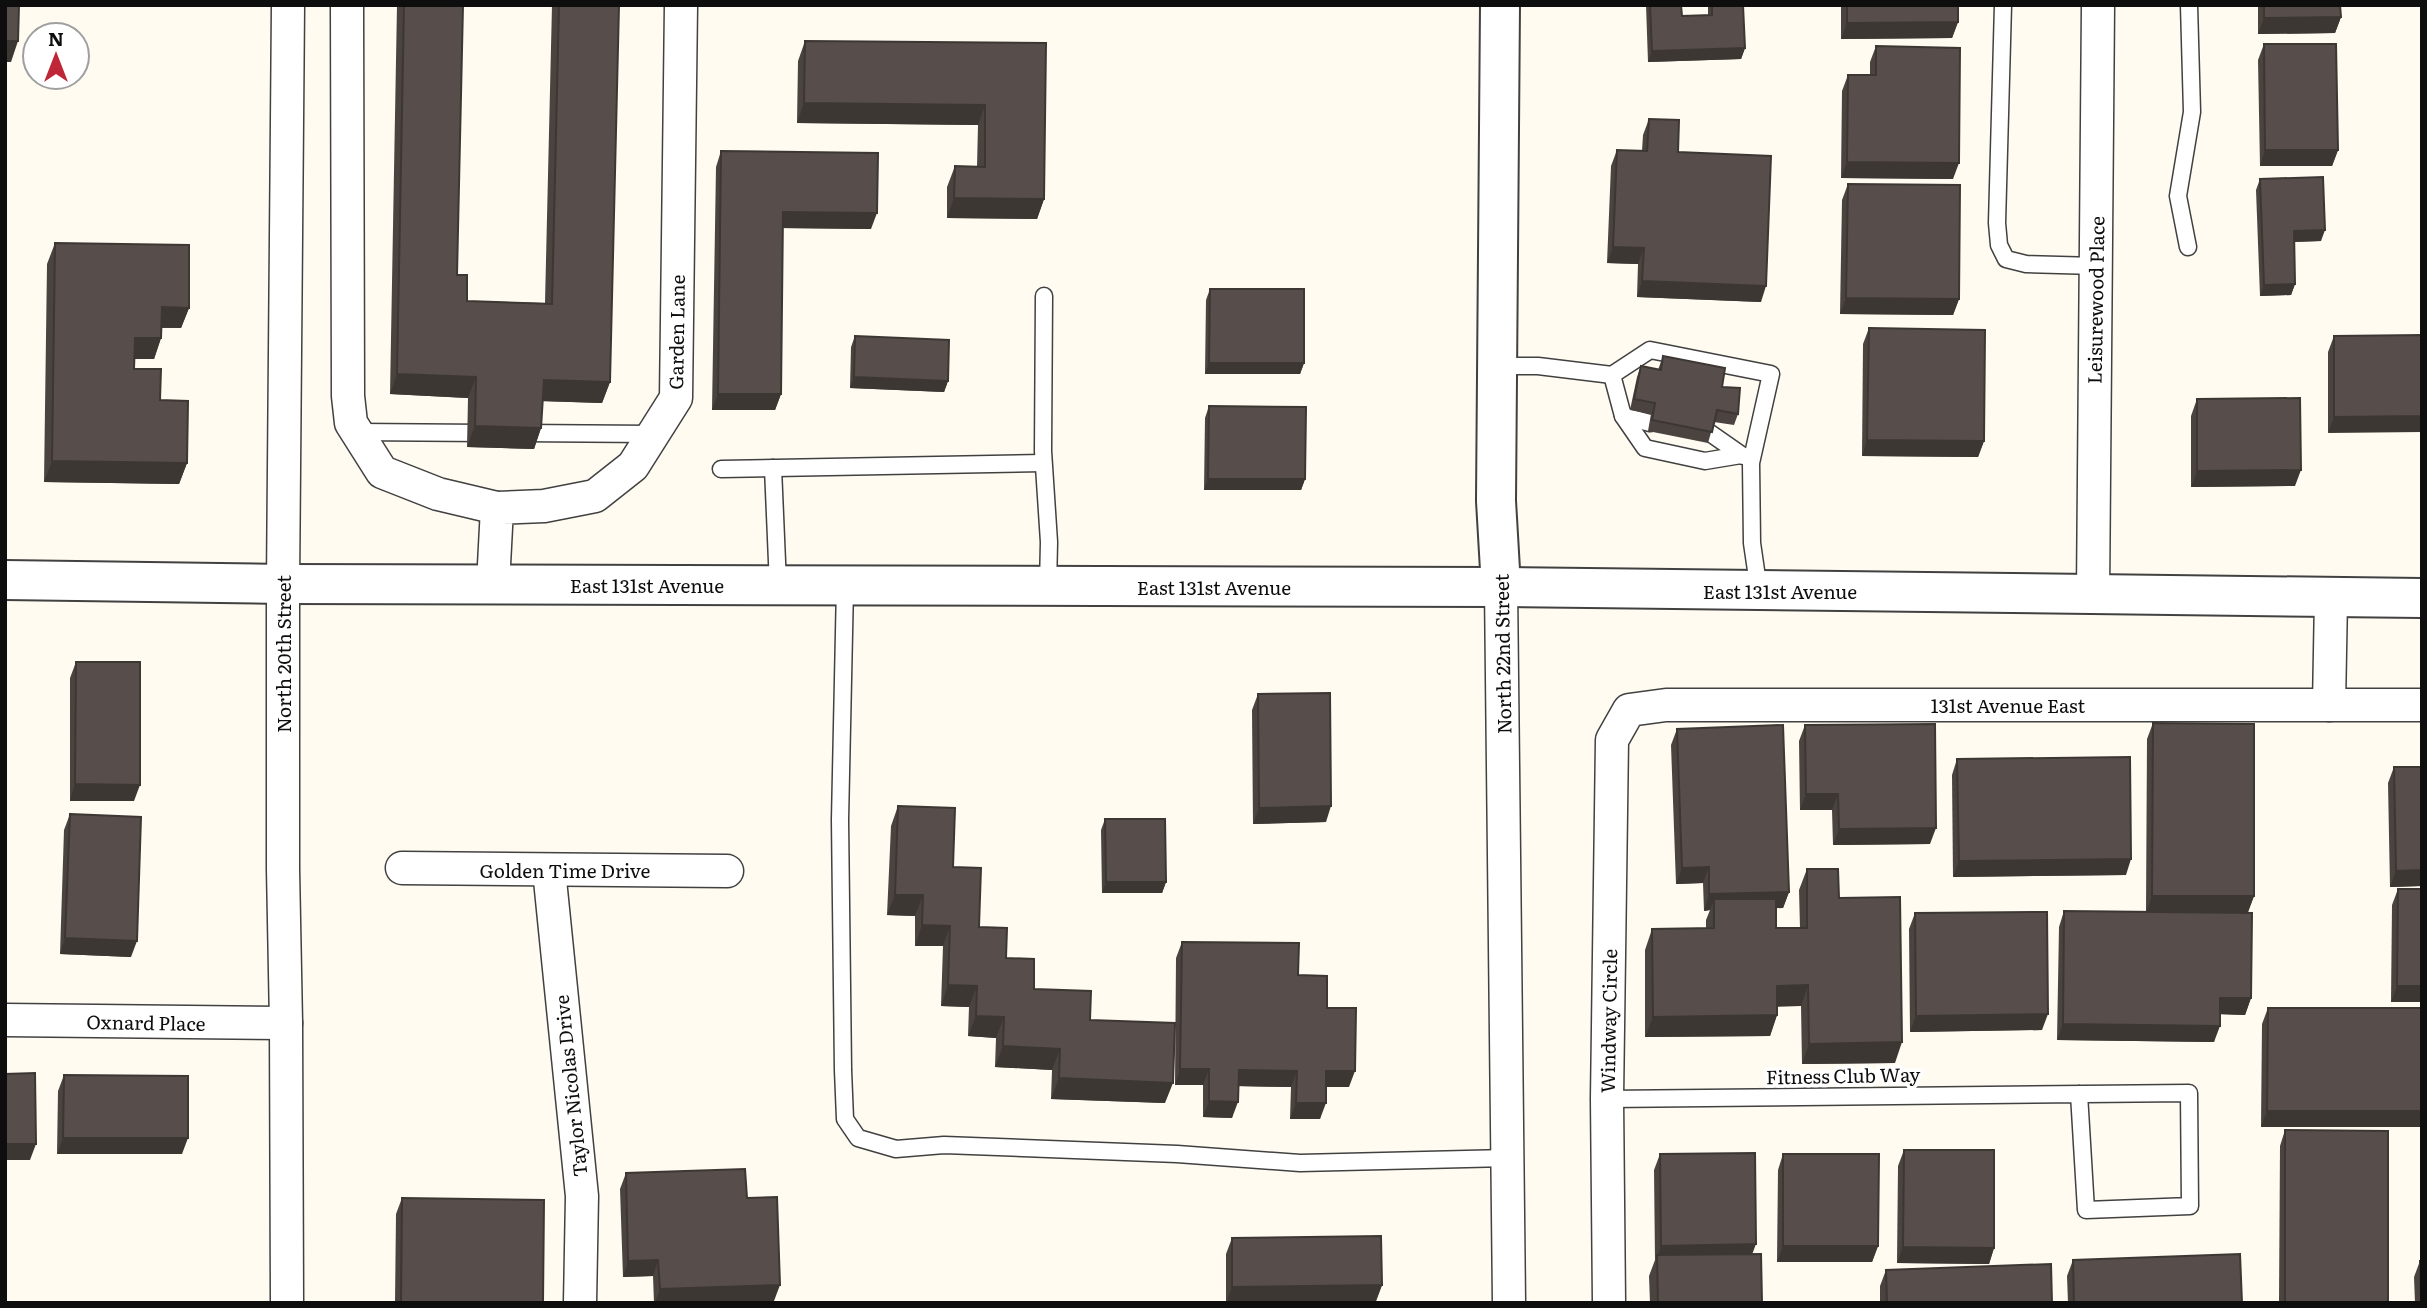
<svg xmlns="http://www.w3.org/2000/svg" width="2427" height="1308" viewBox="0 0 2427 1308" font-family="Literata,serif">
	<rect width="100%" height="100%" fill="#fffbf0"/>
	<g fill="none" stroke-linecap="round" stroke-linejoin="round">
		<g stroke="#414141" stroke-width="19">
			<g id="service">
				<path d="M2003,5L1997,223L1999,245L2006,259L2026,264L2096,266"/>
				<path d="M2188,247L2178,196L2192,112L2189,5"/>
				<path d="M1044,296L1043,451L1049,542L1048,586"/>
				<path d="M1497,366H1538L1612,375L1650,350L1771,374L1751,463L1752,543L1759,591"/>
				<path d="M1612,375L1623,416L1645,448L1705,461L1741,455"/>
				<path d="M1623,416L1650,423"/>
				<path d="M356,432L486,433"/>
				<path d="M519,433L653,434"/>
				<path d="M1710,433L1743,456"/>
				<path d="M773,468L778,585"/>
				<path d="M721,469L1043,463"/>
				<path d="M845,586L840,820L843,1070L845,1119L858,1138L896,1149L944,1145L1177,1154L1300,1163L1508,1158"/>
				<path d="M1607,1099L2189,1093L2190,1206L2086,1210L2079,1094"/>
			</g>
		</g>
		<g stroke="#414141" stroke-width="35">
			<g id="minor">
				<path d="M347,5L348,396L351,423L382,472L438,494L497,508"/>
				<path d="M493,584L497,508L544,506L595,496L633,466L676,398L681,5"/>
				<path d="M1501,587L1509,1303"/>
				<path d="M2093,594L2098,5"/>
				<path d="M2329,705L2331,598"/>
				<path d="M402,868L727,871"/>
				<path d="M549,870L582,1196L580,1303"/>
				<path d="M5,1020L286,1023"/>
				<path d="M287,1303L286,1023L283,869V584L288,5"/>
				<path d="M1609,1303L1607,1099L1612,740L1629,710L1666,705H2422"/>
			</g>
		</g>
		<g stroke="#414141" stroke-width="42">
			<g id="tertiary">
				<path d="M1500,5L1496,501L1501,587"/>
				<path d="M5,580L283,584L1501,587L2422,598"/>
			</g>
		</g>
		<use href="#service" stroke="#fff" stroke-width="16"/>
		<use href="#minor" stroke="#fff" stroke-width="32"/>
		<use href="#tertiary" stroke="#fff" stroke-width="38"/>
	</g>
	<g fill="#4b4340">
		<path d="M397,5H463L457,275L467,301L545,303L552,5H619L610,382L602,403L543,401L541,428L534,449L467,447L468,398L390,394Z"/>
		<path d="M1646,5H1681L1682,16L1708,15V5H1743L1745,48L1741,59L1648,62Z"/>
		<path d="M1841,5H1958V22L1952,38L1841,39Z"/>
		<path d="M2258,5H2340L2341,17L2335,33L2258,34Z"/>
		<path d="M805,41L1046,43L1044,199L1037,219L947,218V187L955,166L977,167L978,125L797,123L798,61Z"/>
		<path d="M2264,44L2338,150L2332,166H2260L2258,60Z"/>
		<path d="M1876,46L1953,179L1841,178L1842,91L1848,75H1870V62Z"/>
		<path d="M1649,119L1678,152L1761,302L1637,297L1638,264L1607,263L1611,166L1617,150L1642,151L1643,135Z"/>
		<path d="M721,151L871,229L783,228L781,394L775,410H712L716,167Z"/>
		<path d="M2260,179L2321,241L2294,242L2295,284L2291,295L2260,296L2256,190Z"/>
		<path d="M1848,184L1959,299L1953,315L1840,314L1842,200Z"/>
		<path d="M55,243L189,308L181,328H161V338L154,359H134V369L160,400L187,463L179,484L44,482L47,264Z"/>
		<path d="M1210,289L1304,363L1300,374H1205L1206,300Z"/>
		<path d="M1869,328L1984,441L1978,457L1862,456L1863,344Z"/>
		<path d="M2422,335L2328,433V352L2334,336Z"/>
		<path d="M855,336L948,381L944,392L850,388L851,347Z"/>
		<path d="M1663,356L1722,387L1738,414L1734,425L1714,422L1708,443L1648,431L1651,414L1630,410L1637,377L1641,366L1658,370Z"/>
		<path d="M2197,399L2295,486L2191,487V416Z"/>
		<path d="M1209,406L1305,479L1301,490H1204L1205,418Z"/>
		<path d="M76,662L134,801H70V678Z"/>
		<path d="M1258,694L1326,822L1253,824L1252,710Z"/>
		<path d="M2153,723L2254,896L2248,912L2251,998L2245,1015L2220,1014L2214,1042L2057,1040L2059,927L2064,911L2146,912L2147,739Z"/>
		<path d="M1805,725L1930,844L1833,845L1832,810H1800L1799,741Z"/>
		<path d="M1677,729L1789,892L1783,908H1776V928H1800L1799,890L1807,869L1839,898L1895,1063L1802,1064L1801,1006H1777V1015L1770,1036L1645,1037V950L1652,929H1706V920L1710,910L1704,911L1703,883L1676,884L1671,745Z"/>
		<path d="M1957,759L2126,875L1953,877L1952,775Z"/>
		<path d="M2394,767H2422V886L2390,887L2388,783Z"/>
		<path d="M898,806L953,867L979,927L1034,989L1090,1020L1165,1103L1051,1099L1052,1070L995,1067L996,1038L968,1036L969,1007L941,1006L943,946H915V916L887,915L891,826Z"/>
		<path d="M70,814L131,957L60,954L64,830Z"/>
		<path d="M1105,819L1166,882L1162,893H1102L1101,830Z"/>
		<path d="M2398,889L2422,1002H2391L2392,905Z"/>
		<path d="M1915,913L2042,1030L1910,1032L1909,929Z"/>
		<path d="M1182,942L1298,975L1327,1008L1349,1087H1326L1320,1119H1290L1291,1087L1238,1086L1232,1118L1203,1117V1085H1175L1176,958Z"/>
		<path d="M2268,1008L2422,1127H2261L2262,1024Z"/>
		<path d="M64,1075L182,1154H57L58,1091Z"/>
		<path d="M2285,1130L2388,1303H2279L2280,1146Z"/>
		<path d="M1904,1150L1994,1248L1989,1264L1897,1263L1898,1166Z"/>
		<path d="M1660,1154L1752,1255L1762,1303H1650L1649,1276L1655,1260L1654,1170Z"/>
		<path d="M1783,1154L1878,1246L1872,1262H1777L1778,1170Z"/>
		<path d="M626,1173L747,1198L774,1301L723,1303H654L653,1276L623,1277L620,1189Z"/>
		<path d="M402,1198L543,1303H395L396,1214Z"/>
		<path d="M1232,1238L1382,1285L1376,1301L1226,1303V1254Z"/>
		<path d="M2073,1260L2242,1303H2068L2067,1276Z"/>
		<path d="M2420,1261L2422,1303H2415L2414,1277Z"/>
		<path d="M1886,1270L2052,1303H1880V1286Z"/>
	</g>
	<g fill="#3d3734">
		<path d="M2341,17L2335,33L2258,34L2264,18Z"/>
		<path d="M1958,22L1952,38L1841,39L1847,23Z"/>
		<path d="M5,41H18L11,62H5Z"/>
		<path d="M1745,48L1741,59L1648,62L1652,51Z"/>
		<path d="M804,103L985,105L978,125L797,123Z"/>
		<path d="M2265,150H2338L2332,166H2260Z"/>
		<path d="M1847,162L1959,163L1953,179L1841,178Z"/>
		<path d="M954,198L1044,199L1037,219L947,218Z"/>
		<path d="M783,212L877,213L871,229L777,228Z"/>
		<path d="M2325,230L2321,241L2290,242L2294,231Z"/>
		<path d="M1613,247L1644,248L1638,264L1607,263Z"/>
		<path d="M1642,281L1766,286L1761,302L1637,297Z"/>
		<path d="M2295,284L2291,295L2260,296L2264,285Z"/>
		<path d="M1846,298L1959,299L1953,315L1840,314Z"/>
		<path d="M162,307L189,308L181,328L154,327Z"/>
		<path d="M135,338H161L154,359H127Z"/>
		<path d="M1209,363H1304L1300,374H1205Z"/>
		<path d="M397,374L476,377L468,398L390,394Z"/>
		<path d="M854,377L948,381L944,392L850,388Z"/>
		<path d="M544,380L610,382L602,403L537,401Z"/>
		<path d="M718,394H781L775,410H712Z"/>
		<path d="M2422,416V432L2328,433L2334,417Z"/>
		<path d="M475,426L541,428L534,449L467,447Z"/>
		<path d="M1867,440L1984,441L1978,457L1862,456Z"/>
		<path d="M52,461L187,463L179,484L44,482Z"/>
		<path d="M2301,470L2295,486L2191,487L2197,471Z"/>
		<path d="M1208,479H1305L1301,490H1204Z"/>
		<path d="M75,784L140,785L134,801H70Z"/>
		<path d="M1806,794H1838L1832,810H1800Z"/>
		<path d="M1331,806L1326,822L1253,824L1259,808Z"/>
		<path d="M1936,828L1930,844L1833,845L1839,829Z"/>
		<path d="M2131,859L2126,875L1953,877L1959,861Z"/>
		<path d="M1709,867L1703,883L1676,884L1682,868Z"/>
		<path d="M2422,870V886L2390,887L2396,871Z"/>
		<path d="M1106,882H1166L1162,893H1102Z"/>
		<path d="M1789,892L1783,908L1714,910V899L1710,910L1704,911L1709,894Z"/>
		<path d="M895,895H923L915,916L887,915Z"/>
		<path d="M2152,896H2254L2248,912H2146Z"/>
		<path d="M922,925L950,926L943,946H915Z"/>
		<path d="M65,938L137,941L131,957L60,954Z"/>
		<path d="M948,985L977,986L969,1007L941,1006Z"/>
		<path d="M1808,985L1801,1006L1770,1007L1777,986Z"/>
		<path d="M2397,986H2422V1002H2391Z"/>
		<path d="M2220,998H2251L2245,1015L2214,1014Z"/>
		<path d="M2048,1014L2042,1030L1910,1032L1916,1016Z"/>
		<path d="M1777,1015L1770,1036L1645,1037L1653,1017Z"/>
		<path d="M976,1016L1004,1017L996,1038L968,1036Z"/>
		<path d="M2063,1024L2220,1026L2214,1042L2057,1040Z"/>
		<path d="M1902,1042L1895,1063L1802,1064L1809,1044Z"/>
		<path d="M1003,1046L1060,1049L1052,1070L995,1067Z"/>
		<path d="M1180,1069H1209L1203,1085H1175Z"/>
		<path d="M1239,1070L1297,1071L1291,1087L1233,1086Z"/>
		<path d="M1326,1071H1355L1349,1087H1320Z"/>
		<path d="M1059,1078L1173,1083L1165,1103L1051,1099Z"/>
		<path d="M1209,1101L1238,1102L1232,1118L1203,1117Z"/>
		<path d="M1296,1103H1326L1320,1119H1290Z"/>
		<path d="M2267,1111H2422V1127H2261Z"/>
		<path d="M63,1138H188L182,1154H57Z"/>
		<path d="M5,1144H36L30,1160H5Z"/>
		<path d="M1756,1244L1750,1260L1657,1257L1661,1246Z"/>
		<path d="M1783,1246H1878L1872,1262H1777Z"/>
		<path d="M1903,1247L1994,1248L1989,1264L1897,1263Z"/>
		<path d="M658,1260L653,1276L623,1277L628,1261Z"/>
		<path d="M780,1285L774,1301L723,1303H655L660,1289Z"/>
		<path d="M1382,1285L1376,1301L1226,1303L1232,1287Z"/>
	</g>
	<g fill="#574e4b" stroke="#3d3734" stroke-width="2">
		<path d="M5,5H19L18,41H5Z"/>
		<path d="M404,5H463L457,275H467V301L552,304L559,5H619L610,382L544,380L541,428L475,426L476,377L397,374Z"/>
		<path d="M1650,5H1681L1682,16L1712,15V5H1743L1745,48L1652,51Z"/>
		<path d="M1847,5H1958V22L1847,23Z"/>
		<path d="M2264,5H2340L2341,17L2264,18Z"/>
		<path d="M805,41L1046,43L1044,199L954,198L955,166L985,167V105L804,103Z"/>
		<path d="M2264,44H2336L2338,150H2265Z"/>
		<path d="M1876,46L1960,48L1959,163L1847,162L1848,75H1876Z"/>
		<path d="M1649,119L1679,120L1678,152L1771,156L1766,286L1642,281L1644,248L1613,247L1617,150L1647,151Z"/>
		<path d="M721,151L878,153L877,213L783,212L781,394H718Z"/>
		<path d="M2323,177L2325,230L2294,231L2295,284L2264,285L2260,179Z"/>
		<path d="M1848,184L1960,185L1959,299L1846,298Z"/>
		<path d="M55,243L189,245V308L162,307L161,338H135L134,369H161L160,400L188,401L187,463L52,461Z"/>
		<path d="M1210,289H1304V363H1209Z"/>
		<path d="M1869,328L1985,330L1984,441L1867,440Z"/>
		<path d="M2422,335V416L2334,417V336Z"/>
		<path d="M855,336L949,340L948,381L854,377Z"/>
		<path d="M1663,356L1725,368L1722,387L1740,388L1738,414L1717,410L1712,432L1652,420L1655,403L1634,399L1641,366L1661,370Z"/>
		<path d="M2300,398L2301,470L2197,471V399Z"/>
		<path d="M1209,406L1306,407L1305,479H1208Z"/>
		<path d="M76,662H140V785L75,784Z"/>
		<path d="M1330,693L1331,806L1259,808L1258,694Z"/>
		<path d="M2153,723L2254,724V896H2152Z"/>
		<path d="M1935,724L1936,828L1839,829L1838,794H1806L1805,725Z"/>
		<path d="M1783,725L1789,892L1709,894V867L1682,868L1677,729Z"/>
		<path d="M2130,757L2131,859L1959,861L1957,759Z"/>
		<path d="M2394,767H2422V870L2396,871Z"/>
		<path d="M898,806L955,808L953,867L981,868L979,927L1007,928L1006,958L1034,959V989L1091,991L1090,1020L1175,1023L1173,1083L1059,1078L1060,1049L1003,1046L1004,1017L976,1016L977,986L948,985L950,926L922,925L923,895H895Z"/>
		<path d="M70,814L141,817L137,941L65,938Z"/>
		<path d="M1105,819H1165L1166,882H1106Z"/>
		<path d="M1807,869H1838L1839,898L1900,897L1902,1042L1809,1044L1808,985L1777,986V1015L1653,1017L1652,929L1714,928V899H1776V928H1807Z"/>
		<path d="M2398,889H2422V986H2397Z"/>
		<path d="M2064,911L2252,913L2251,998H2220V1026L2063,1024Z"/>
		<path d="M2047,912L2048,1014L1916,1016L1915,913Z"/>
		<path d="M1182,942L1299,943L1298,975L1327,976V1008H1356L1355,1071H1326V1103H1296L1297,1071L1239,1070L1238,1102L1209,1101V1069H1180Z"/>
		<path d="M2268,1008H2422V1111H2267Z"/>
		<path d="M35,1073L36,1144H5V1074Z"/>
		<path d="M64,1075L188,1076V1138H63Z"/>
		<path d="M2285,1130L2388,1131V1303H2285Z"/>
		<path d="M1904,1150H1994V1248L1903,1247Z"/>
		<path d="M1755,1153L1756,1244L1661,1246L1660,1154Z"/>
		<path d="M1783,1154H1879L1878,1246H1783Z"/>
		<path d="M745,1169L747,1198L777,1197L780,1285L660,1289L658,1260L628,1261L626,1173Z"/>
		<path d="M402,1198L544,1200L543,1303H401Z"/>
		<path d="M1381,1236L1382,1285L1232,1287V1238Z"/>
		<path d="M1761,1254L1762,1303H1658L1657,1255Z"/>
		<path d="M2240,1254L2242,1303H2074L2073,1260Z"/>
		<path d="M2420,1261H2422V1303H2421Z"/>
		<path d="M2051,1264L2052,1303H1887L1886,1270Z"/>
	</g>
	<g text-anchor="middle" dominant-baseline="central" stroke-width="7" stroke-linejoin="round" paint-order="stroke">
		<g font-size="19" fill="#0e0e0e" stroke="#fff">
			<text transform="translate(2095 300) rotate(-89)">Leisurewood Place</text>
			<text transform="translate(676 332) rotate(-89)">Garden Lane</text>
			<text x="647" y="585">East 131st Avenue</text>
			<text x="1214" y="587">East 131st Avenue</text>
			<text x="1780" y="591">East 131st Avenue</text>
			<text transform="translate(283 654) rotate(-90)">North 20th Street</text>
			<text transform="translate(1502 654) rotate(-91)">North 22nd Street</text>
			<text x="2008" y="705">131st Avenue East</text>
			<text x="565" y="870">Golden Time Drive</text>
			<text transform="translate(1608 1021) rotate(-89)">Windway Circle</text>
			<text transform="translate(146 1022) rotate(1)">Oxnard Place</text>
			<text transform="translate(1843 1075) rotate(-1)">Fitness Club Way</text>
			<text transform="translate(570 1086) rotate(-96)">Taylor Nicolas Drive</text>
		</g>
	</g>
	<rect width="2427" height="1308" fill="none" stroke="#0e0e0e" stroke-width="14"/>
	<g transform="translate(56 56)"><circle r="33" fill="#ffffff" stroke="#9f9f9f" stroke-width="2"/>
	<path d="M0-5L12 26L0 18L-12 26Z" fill="#bf2638"/>
	<text y="-10" font-size="19" font-weight="bold" text-anchor="middle" fill="#0e0e0e">N</text>
	</g>
</svg>
